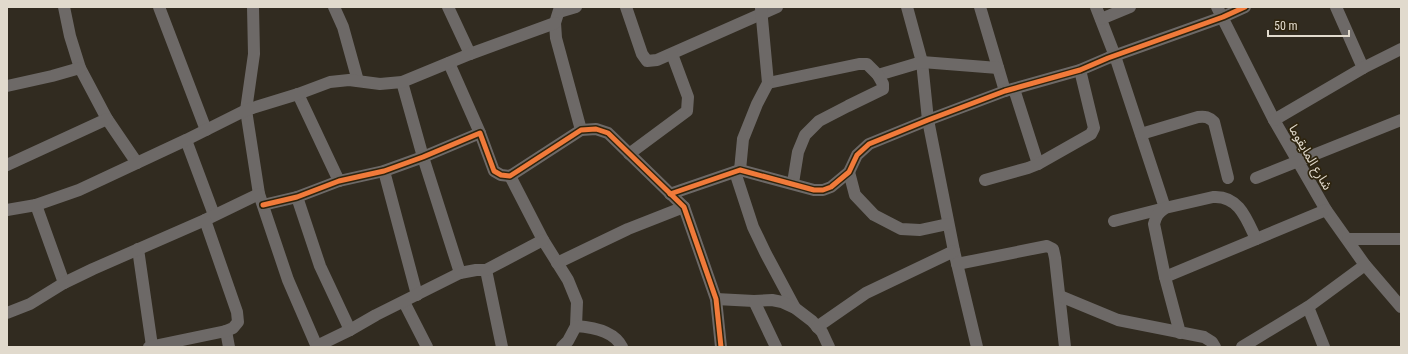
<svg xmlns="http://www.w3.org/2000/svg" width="1408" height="354" font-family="'Roboto Condensed','Noto Sans Arabic',sans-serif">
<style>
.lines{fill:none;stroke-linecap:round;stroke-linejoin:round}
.minor{stroke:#6d6967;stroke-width:12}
.cycleway-casing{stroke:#2e240e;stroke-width:8}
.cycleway{stroke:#f17a3a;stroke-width:5}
.labels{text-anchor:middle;stroke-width:3.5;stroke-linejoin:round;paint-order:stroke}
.street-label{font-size:13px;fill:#e1dacd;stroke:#2e240e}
</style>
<rect width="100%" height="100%" fill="#312b20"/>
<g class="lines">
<g class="minor">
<polyline points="64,7 70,36 80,68 107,119 137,163"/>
<polyline points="159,7 206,130"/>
<polyline points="253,7 254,54 246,110 259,194 288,280 317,347"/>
<polyline points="334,7 343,27 358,81"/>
<polyline points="448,7 470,54"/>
<polyline points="560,7 555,23 556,38 581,130"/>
<polyline points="626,7 642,54 647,61 657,60 777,7"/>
<polyline points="907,7 922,62 928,120 954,251 977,347"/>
<polyline points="980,7 1005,91"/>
<polyline points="1096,7 1115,56 1165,208 1114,221"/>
<polyline points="1217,7 1274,120 1326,210 1365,265 1401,307"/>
<polyline points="1336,7 1363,68"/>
<polyline points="559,12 576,7"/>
<polyline points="1101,19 1130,7"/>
<polyline points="449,63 480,133"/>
<polyline points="402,82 423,157 460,273"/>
<polyline points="768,83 859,64 867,64 878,75 922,62 998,68"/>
<polyline points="7,86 52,76 80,68"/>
<polyline points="1014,89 1038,164"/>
<polyline points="298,94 339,181"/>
<polyline points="1274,120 1363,68 1401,49"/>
<path d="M1141 134 1198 117C1205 116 1209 117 1214 122L1228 178"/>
<polyline points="186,140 214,215"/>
<polyline points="629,154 687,111 688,97 672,54"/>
<polyline points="7,165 107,119"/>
<polyline points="740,170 743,139 757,104 768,83 761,8"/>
<polyline points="384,171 417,295"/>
<polyline points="735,172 753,227 766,254 795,308"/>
<polyline points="849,172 855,195 874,215 901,229 920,230 948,224"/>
<polyline points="510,176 543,240 568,280 577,302 576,326 568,341 562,347"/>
<polyline points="1256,178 1401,120"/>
<polyline points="985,180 1028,168 1038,164 1091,134 1094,128 1080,70"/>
<polyline points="793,183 798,152 805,135 819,121 848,106 883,89 883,84 878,75"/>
<polyline points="670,194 740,170 814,190 823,190 831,187 849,172 857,155 869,144 928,120 1005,91 1080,70 1108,58 1223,17 1245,7"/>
<polyline points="297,197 320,266 350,330"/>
<polyline points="36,205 64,283"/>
<polyline points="263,205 297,197 339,181 384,171 423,157 480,133 494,171 501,175 510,176 581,130 596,129 608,133 684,207 716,299 721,347"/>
<polyline points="7,210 36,205 79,190 186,140 246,110 298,94 330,82 349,80 380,84 402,82 470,54 555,23"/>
<polyline points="1348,239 1401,239"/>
<polyline points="138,249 152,346"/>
<polyline points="557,263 628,229 684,207"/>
<polyline points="957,264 1047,246 1053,249 1055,258 1065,347"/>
<polyline points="486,270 502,347"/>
<polyline points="1165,277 1326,210"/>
<polyline points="1060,296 1118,320 1204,337 1212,342 1215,347"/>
<polyline points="716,299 754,301 772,300 782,302 795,308 812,321 822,332 829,347"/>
<polyline points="754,301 776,347"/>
<polyline points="404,302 427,347"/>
<polyline points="1308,307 1324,347"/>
<polyline points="7,313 30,304 64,283 93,269 205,220 259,194"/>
<path d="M576 326C592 327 614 331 622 347"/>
<polyline points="817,327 866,293 954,251"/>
<polyline points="226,331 229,347"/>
<path d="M1180 333 1165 277 1154 224C1156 216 1158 213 1165 208L1213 197C1239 195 1247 220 1256 239"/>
<polyline points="317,346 350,330 376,315 460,273 476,270 486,270 543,240"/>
<polyline points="149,347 226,331 233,328 238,322 237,312 205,220"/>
<polyline points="1242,347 1308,307 1365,265"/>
</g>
<defs>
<g id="cycleway">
<polyline points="670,194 740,170 814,190 823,190 831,187 849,172 857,155 869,144 928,120 1005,91 1080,70 1108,58 1223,17 1245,7"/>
<polyline points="263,205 297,197 339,181 384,171 423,157 480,133 494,171 501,175 510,176 581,130 596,129 608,133 684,207 716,299 721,347"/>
</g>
</defs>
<use href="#cycleway" class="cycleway-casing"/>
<use href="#cycleway" class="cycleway"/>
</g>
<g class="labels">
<g class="street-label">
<text transform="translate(1311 157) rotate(60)" y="5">شارع المايقوما</text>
</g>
</g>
<rect width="1408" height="354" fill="none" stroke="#e1dacd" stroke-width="16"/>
<path d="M1268 30v6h81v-6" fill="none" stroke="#e1dacd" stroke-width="2"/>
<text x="1274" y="30" font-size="12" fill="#e1dacd" stroke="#2e240e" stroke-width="3" paint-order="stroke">50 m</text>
</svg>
